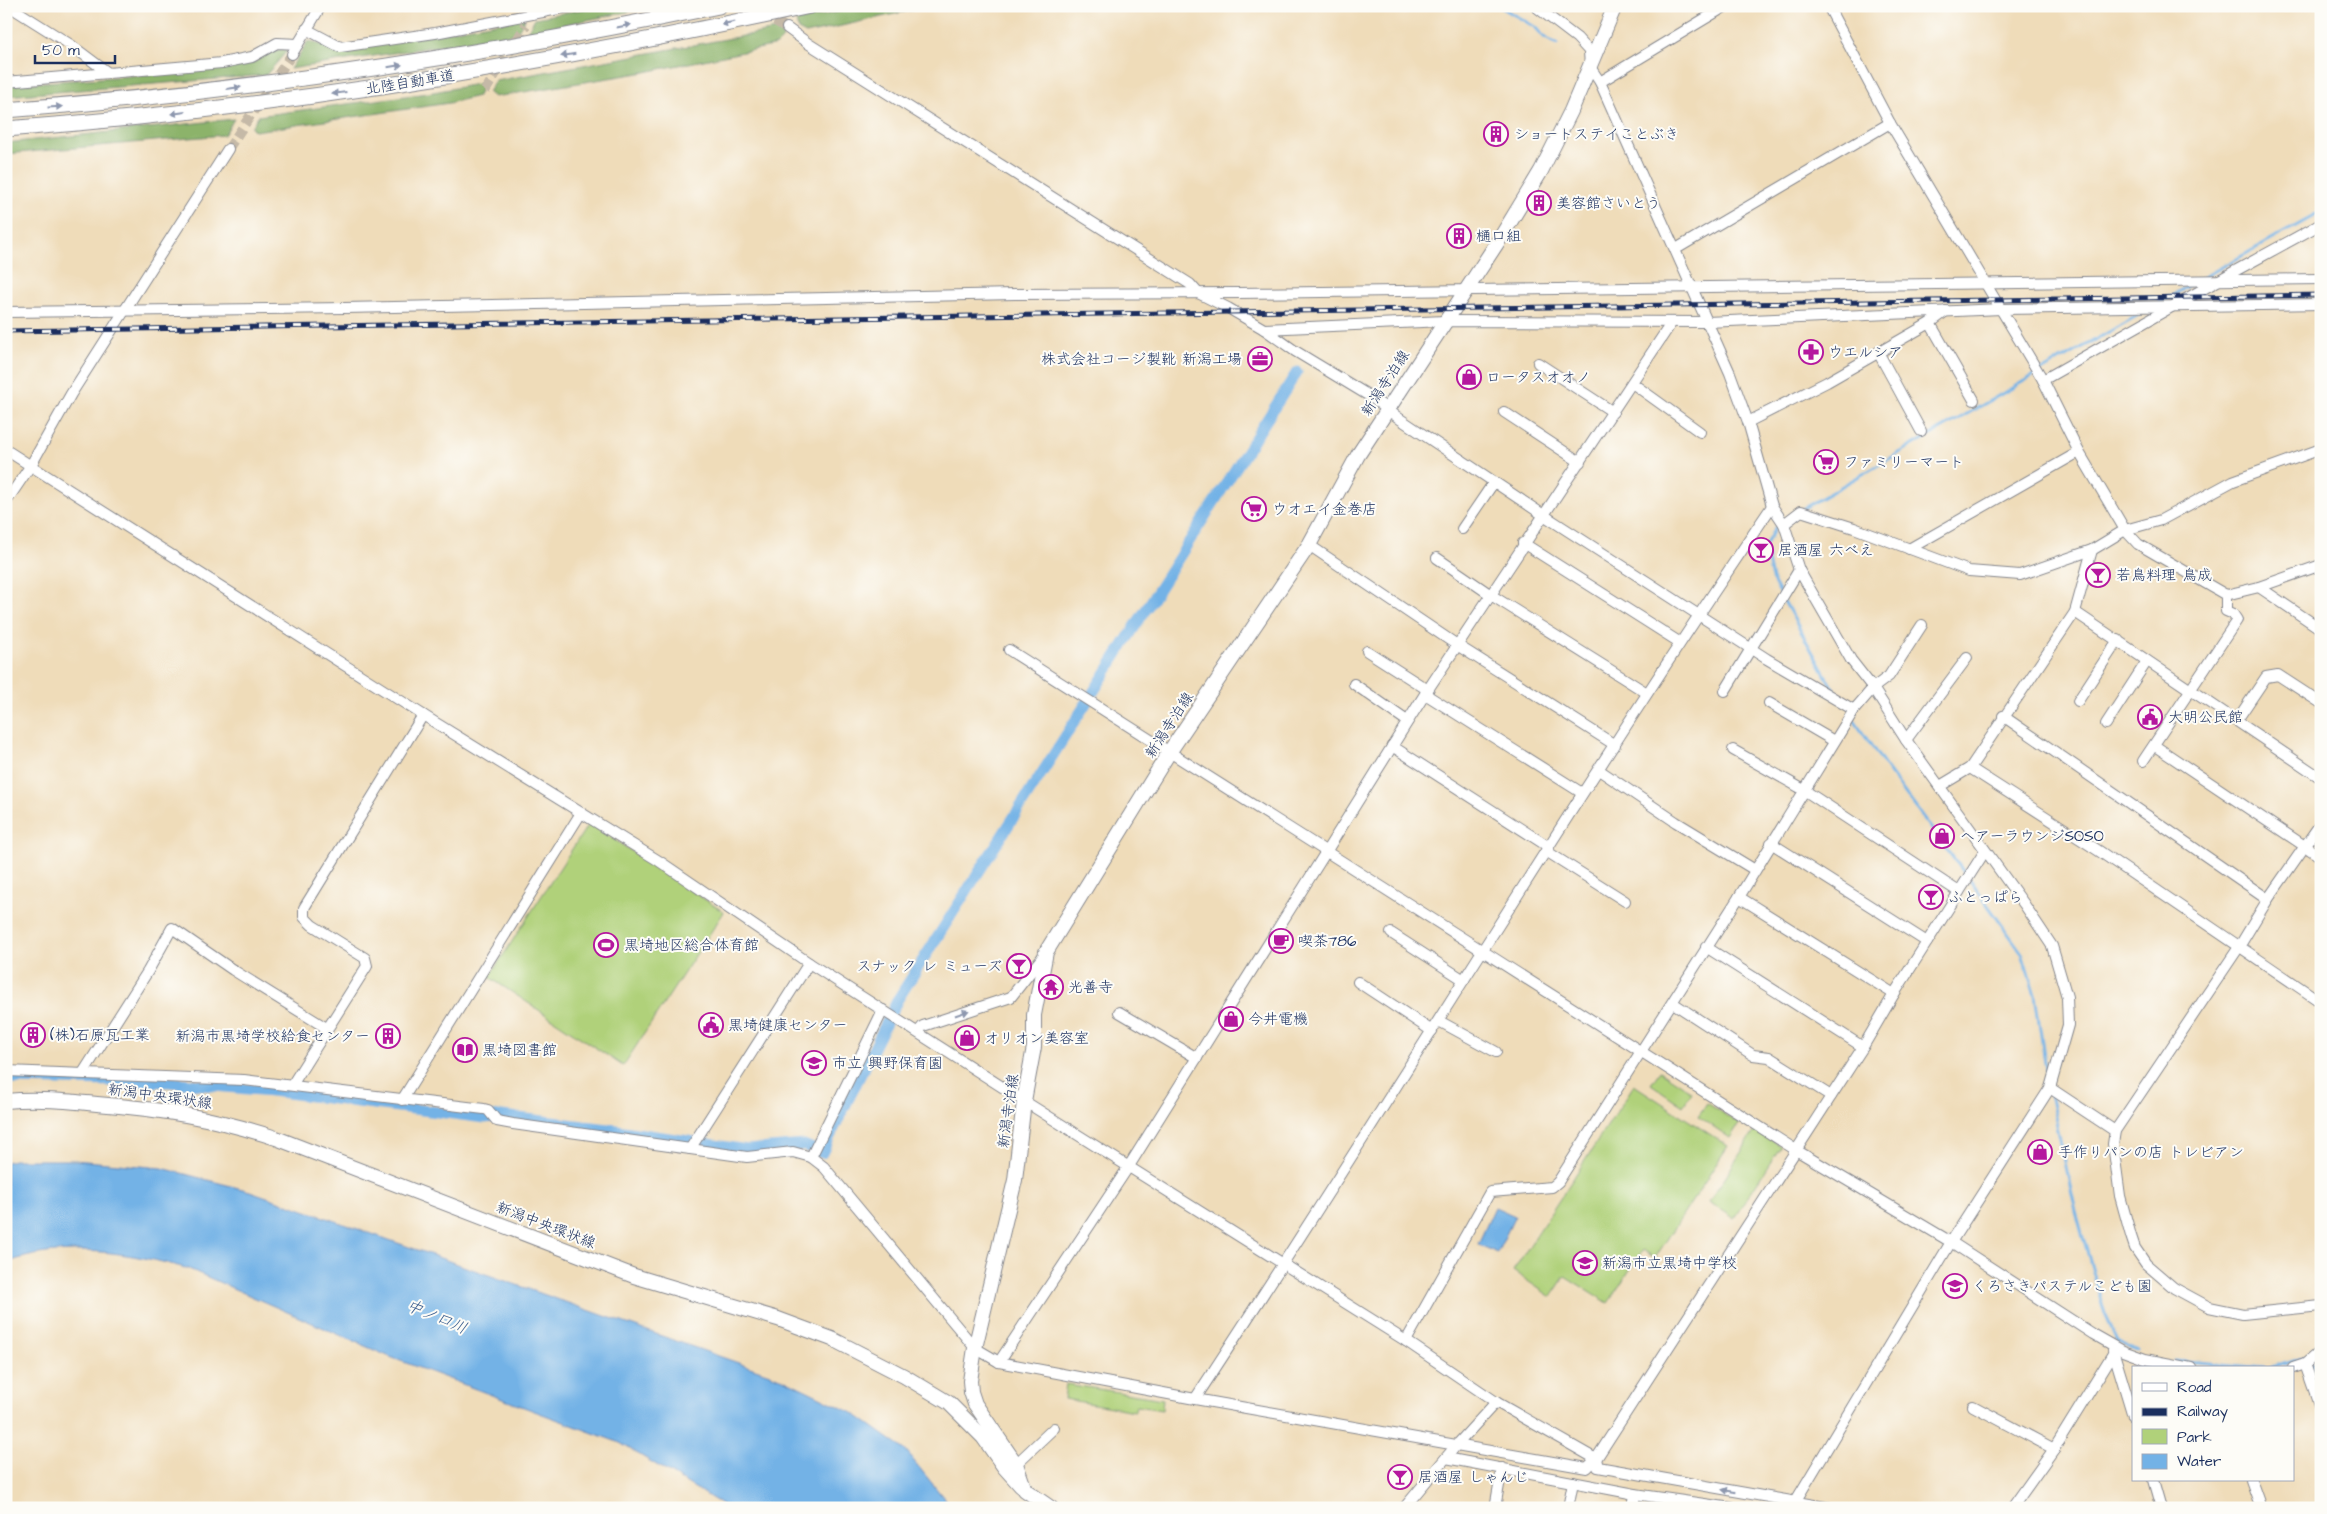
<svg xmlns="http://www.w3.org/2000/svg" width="2327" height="1514" font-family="'Architects Daughter','Klee One',sans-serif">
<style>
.green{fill:#b0d17a;stroke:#66806c}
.forest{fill:#8cb36a;stroke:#547164}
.water{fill:#73b2e6;stroke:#4770a2}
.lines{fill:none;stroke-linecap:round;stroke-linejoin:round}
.stream{stroke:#73b2e6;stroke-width:3}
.canal{stroke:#73b2e6;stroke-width:11}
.minor-tunnel{stroke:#c5b9a7;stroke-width:10;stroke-dasharray:10 5;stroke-linecap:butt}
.minor-casing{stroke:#85868c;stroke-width:12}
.major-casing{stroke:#85868c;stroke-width:16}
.highway-casing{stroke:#85868c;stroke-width:17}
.minor{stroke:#fff;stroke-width:10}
.major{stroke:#fff;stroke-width:14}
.highway{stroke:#fff;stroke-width:15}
.rail-casing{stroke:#1b2f5e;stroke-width:5}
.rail{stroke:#fdfcf7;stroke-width:3;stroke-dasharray:9;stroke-linecap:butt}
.oneway{fill:#8d97ae}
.labels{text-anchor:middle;stroke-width:4;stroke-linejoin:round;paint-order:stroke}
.street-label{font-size:15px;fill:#1b2f5e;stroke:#fdfcf7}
.poi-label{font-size:15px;fill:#1b2f5e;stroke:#fdfcf7;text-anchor:start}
.water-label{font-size:16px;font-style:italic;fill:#3a5d8e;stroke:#fdfcf7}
</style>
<rect width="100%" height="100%" fill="#fdfcf7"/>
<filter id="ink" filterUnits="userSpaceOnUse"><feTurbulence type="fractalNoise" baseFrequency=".02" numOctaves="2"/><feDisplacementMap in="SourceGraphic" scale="10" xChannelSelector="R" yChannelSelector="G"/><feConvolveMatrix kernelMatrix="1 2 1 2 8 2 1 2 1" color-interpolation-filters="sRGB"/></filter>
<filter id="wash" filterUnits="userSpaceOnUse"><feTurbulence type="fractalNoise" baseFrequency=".0096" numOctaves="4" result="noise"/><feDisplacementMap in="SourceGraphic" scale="20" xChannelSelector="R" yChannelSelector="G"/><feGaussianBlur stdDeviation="1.12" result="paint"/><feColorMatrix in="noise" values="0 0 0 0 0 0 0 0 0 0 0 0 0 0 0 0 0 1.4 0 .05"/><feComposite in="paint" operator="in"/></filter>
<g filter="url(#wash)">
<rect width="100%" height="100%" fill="#efdcb9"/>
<g class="green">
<polygon points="589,823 724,912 623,1066 489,977"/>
<polygon points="1660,1071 1692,1092 1683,1106 1651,1084"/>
<polygon points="1634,1085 1728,1146 1655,1258 1643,1250 1608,1303 1565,1276 1551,1297 1513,1271"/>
<polygon points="1707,1103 1739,1124 1730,1138 1698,1116"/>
<polygon points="1756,1129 1781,1146 1734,1218 1709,1202"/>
<polygon points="1066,1384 1163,1399 1162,1410 1137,1406 1135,1411 1064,1399"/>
</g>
<g class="forest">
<polygon points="601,6 657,6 527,32 535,18"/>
<polygon points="864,6 930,6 806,34 798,30 796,21"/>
<polygon points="525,18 516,34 290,69 308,41 339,50"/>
<polygon points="776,30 782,35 783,39 777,45 645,72 494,97 488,92 495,81"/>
<polygon points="282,49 287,51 266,75 6,96 6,85 181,72 222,67 254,62 273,50"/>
<polygon points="483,83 478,96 449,103 255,131 251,127 258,116 428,93"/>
<polygon points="234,119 224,135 6,154 6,143"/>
</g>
<g class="water">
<path d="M14 1160H75L162 1168 250 1191 781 1378 853 1413 905 1450 952 1508H728L620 1443 390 1357 189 1269C133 1253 63 1241 6 1263V1162Z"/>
<polygon points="1495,1207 1515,1216 1497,1253 1478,1244"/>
</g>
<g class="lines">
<g class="stream">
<polyline points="1499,6 1535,27 1545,38 1557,44"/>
<polyline points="2204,277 2321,212"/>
<polyline points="2159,303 2192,284"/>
<polyline points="1804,508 2147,310"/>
<polyline points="1781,595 1772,579 1765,546 1775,528 1782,523"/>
<polyline points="1784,601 1837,696"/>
<polyline points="1852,717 1887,769 1969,879 2022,953 2035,995 2048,1083"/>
<polyline points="2050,1094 2076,1212 2105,1314 2117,1340 2137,1351"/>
<polyline points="2175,1360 2264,1368"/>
<polyline points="2272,1368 2307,1356 2314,1366 2321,1385"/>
</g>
<polyline class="canal" points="6,1079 169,1082 271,1091 485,1118 502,1116 617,1130 747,1150 804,1145 822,1153 898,999 1297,372"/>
</g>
</g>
<g filter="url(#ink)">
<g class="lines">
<g class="minor-tunnel">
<polyline points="749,6 787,28"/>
<polyline points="485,91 526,25"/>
<polyline points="228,149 292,54"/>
</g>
<defs>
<g id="minor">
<polyline points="9,6 71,45 107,72"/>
<polyline points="1535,6 1577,38 1589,51 1590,67 1600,82 1730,373 1748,422 1772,506 1784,524 1799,570 1851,660 1873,688 1906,740 2024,904 2052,946 2067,997 2068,1025 2050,1088 1951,1242 1792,1507"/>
<polyline points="1828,6 1890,123 2043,380 2079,452 2125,530 2138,544 2226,595 2259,587 2321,565"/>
<polyline points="787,28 809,44 1190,284 1198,293 1228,308 1264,329 1295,351 1371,397 1400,419 1545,516 1767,659 1854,710"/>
<polyline points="306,29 340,47 435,33 574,6"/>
<polyline points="292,54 321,6"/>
<polyline points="6,82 222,63 252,57 277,43 298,44"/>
<polyline points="1600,82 1726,6"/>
<polyline points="1676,249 1890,123"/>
<polyline points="6,312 345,308 1015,294 1238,293 2321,279"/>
<polyline points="1930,323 1974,400"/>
<polyline points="1264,329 1445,321 1707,322 2001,309 2321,304"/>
<polyline points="1878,352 1921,431"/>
<polyline points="1538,363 1613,412"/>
<polyline points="2043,380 2235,271 2321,224"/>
<polyline points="1632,383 1700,432"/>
<polyline points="1504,412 1580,462"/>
<polyline points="1748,422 1827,382 1930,323 1946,311"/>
<polyline points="6,450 423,715 659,861 809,963 1024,1101 1406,1341 1496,1402 1596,1459 1598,1467 1831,1508"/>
<polyline points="6,502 31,465 71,394 228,149"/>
<polyline points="1784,524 1801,511 1854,528 1969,571 2020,575 2092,550 2125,530 2161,520 2233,481 2321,449"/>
<polyline points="1462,529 1494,482"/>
<polyline points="1523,543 1679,642"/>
<polyline points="1309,545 1457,645 1615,745"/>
<polyline points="1909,549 2079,452"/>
<polyline points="1437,558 1491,595 1647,693"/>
<polyline points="2259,587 2321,629"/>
<polyline points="2075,612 2321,778"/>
<polyline points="1009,650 1796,1150 1951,1242 2093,1334 2123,1351 2145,1359 2191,1368"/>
<polyline points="1367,651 1428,690"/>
<polyline points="1354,684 1407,721"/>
<polyline points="1725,691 1799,570"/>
<polyline points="1425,694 1582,793"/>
<polyline points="2078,701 2118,640"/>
<polyline points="1769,703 1834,741"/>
<polyline points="2003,716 2268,899"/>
<polyline points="2237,720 2266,677 2278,675 2321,703"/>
<polyline points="2106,724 2147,661"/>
<polyline points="1906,740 1967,658"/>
<polyline points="1392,746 1549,847"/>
<polyline points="2155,746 2321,857"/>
<polyline points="1733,750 1804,790 1959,892"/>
<polyline points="2143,761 2237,620 2233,614 2226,611 2226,595"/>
<polyline points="1970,768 2099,851 2321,1002"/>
<polyline points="1599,770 1676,822 1755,870"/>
<polyline points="1940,786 1970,768 2075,612 2092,550"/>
<polyline points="2321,823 2268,899 2239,947 2115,1131 2113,1144 2120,1196 2131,1236 2135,1248 2146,1264 2174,1288 2209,1307 2243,1314 2321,1306"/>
<polyline points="1771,843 1927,942"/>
<polyline points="1546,851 1625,901"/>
<polyline points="1739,897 1894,994"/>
<polyline points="1391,933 1464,980"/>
<polyline points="1706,947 1863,1047"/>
<polyline points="1358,982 1432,1031"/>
<polyline points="1673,1003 1753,1055 1769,1057 1831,1096"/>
<polyline points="1119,1012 1197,1058"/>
<polyline points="1439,1021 1496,1052"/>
<polyline points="918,1032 923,1026 1011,997 1044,955"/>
<polyline points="6,1071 244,1080 484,1109 488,1110 497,1121 513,1124 747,1157 793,1152 811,1157 824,1167 975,1348 999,1362 1195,1399 1587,1468 1596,1459 1863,1047 1894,994 1985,851"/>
<polyline points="83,1073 148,971 172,928 233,970 328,1029"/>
<polyline points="292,1085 367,966 365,958 312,925 304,917 304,908 423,715"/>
<polyline points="2050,1088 2115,1131"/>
<polyline points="402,1100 581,813"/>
<polyline points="690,1149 809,963"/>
<polyline points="811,1157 883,1010"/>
<polyline points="1406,1341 1490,1192 1552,1187 1558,1182 1739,897 1854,710 1873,688 1889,676 1922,625"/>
<polyline points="2113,1350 2133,1416"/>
<polyline points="999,1362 1129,1166 1425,694 1672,322"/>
<polyline points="2305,1364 2321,1410"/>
<polyline points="2293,1368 2305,1364 2321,1350"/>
<path d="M1195 1399C1390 1103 1572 800 1772 506"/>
<polyline points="1973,1406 2054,1449"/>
<polyline points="1446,1458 1635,1494 1732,1508"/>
<polyline points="1016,1464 1054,1428"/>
<polyline points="2153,1480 2161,1508"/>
<polyline points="2251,1480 2261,1508"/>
<polyline points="1404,1508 1454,1448 1496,1402"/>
<polyline points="1495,1508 1502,1468"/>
<polyline points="1568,1508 1573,1482"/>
<polyline points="1633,1508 1635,1494"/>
<polyline points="2012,1508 2054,1449 2114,1352"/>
</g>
<g id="major">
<path d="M6 1101C37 1098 67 1101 97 1104 161 1109 215 1118 276 1138L634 1276 778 1319 832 1339 904 1376 949 1403 983 1437 1004 1467 1021 1486"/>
<polyline points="1051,1508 1025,1490 1016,1464 975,1404 971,1392 970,1381 975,1348 1015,1180 1024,1101 1034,1047 1034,1015 1046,952 1170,751 1309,545 1358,455 1501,237 1541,171 1571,111 1615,6"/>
</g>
<g id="highway">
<path d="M6 110C246 92 483 55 719 6"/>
<path d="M6 129C277 109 545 64 810 6"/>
</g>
</defs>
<use href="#minor" class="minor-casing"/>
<use href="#major" class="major-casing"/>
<use href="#highway" class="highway-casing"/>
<use href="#minor" class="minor"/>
<use href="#major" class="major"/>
<use href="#highway" class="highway"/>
<defs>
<polyline id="rail" points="6,331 2321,295"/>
</defs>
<use href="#rail" class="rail-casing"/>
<use href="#rail" class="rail"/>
</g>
<defs><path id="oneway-solid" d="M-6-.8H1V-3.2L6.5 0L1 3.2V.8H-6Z" transform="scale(1.25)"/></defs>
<g class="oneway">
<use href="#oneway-solid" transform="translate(728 23) rotate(168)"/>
<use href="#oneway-solid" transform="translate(624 26) rotate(-11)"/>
<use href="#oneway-solid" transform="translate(568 55) rotate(170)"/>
<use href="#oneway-solid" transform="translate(395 66) rotate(-9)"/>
<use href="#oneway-solid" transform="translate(234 88) rotate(-7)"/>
<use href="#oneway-solid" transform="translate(339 93) rotate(172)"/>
<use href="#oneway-solid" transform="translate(55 107) rotate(-4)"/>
<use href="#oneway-solid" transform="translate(178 113) rotate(173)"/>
<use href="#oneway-solid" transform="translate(962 1013) rotate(-19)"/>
<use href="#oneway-solid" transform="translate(1729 1491) rotate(-170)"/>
</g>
</g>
<defs>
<symbol id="building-ring" viewBox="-11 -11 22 22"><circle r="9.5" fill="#fdfcf7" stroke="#b5179e" stroke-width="1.5"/><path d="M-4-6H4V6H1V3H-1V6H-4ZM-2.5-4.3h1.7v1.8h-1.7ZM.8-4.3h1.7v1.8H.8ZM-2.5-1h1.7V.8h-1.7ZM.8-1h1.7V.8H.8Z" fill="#b5179e"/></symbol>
<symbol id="pharmacy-ring" viewBox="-11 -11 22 22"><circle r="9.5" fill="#fdfcf7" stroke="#b5179e" stroke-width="1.5"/><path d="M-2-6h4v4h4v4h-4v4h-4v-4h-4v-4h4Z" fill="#b5179e"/></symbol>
<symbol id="office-ring" viewBox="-11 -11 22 22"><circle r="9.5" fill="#fdfcf7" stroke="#b5179e" stroke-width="1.5"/><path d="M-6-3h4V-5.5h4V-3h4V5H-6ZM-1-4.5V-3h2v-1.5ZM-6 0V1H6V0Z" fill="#b5179e"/></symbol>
<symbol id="shop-ring" viewBox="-11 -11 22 22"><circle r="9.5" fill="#fdfcf7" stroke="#b5179e" stroke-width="1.5"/><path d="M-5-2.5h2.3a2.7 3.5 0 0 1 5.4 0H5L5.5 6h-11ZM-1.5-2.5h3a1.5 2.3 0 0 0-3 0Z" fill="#b5179e"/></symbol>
<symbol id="supermarket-ring" viewBox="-11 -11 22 22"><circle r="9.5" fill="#fdfcf7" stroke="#b5179e" stroke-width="1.5"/><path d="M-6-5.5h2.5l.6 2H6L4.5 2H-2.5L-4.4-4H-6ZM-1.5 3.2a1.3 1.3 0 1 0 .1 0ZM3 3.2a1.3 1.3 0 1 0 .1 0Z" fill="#b5179e"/></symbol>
<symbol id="bar-ring" viewBox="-11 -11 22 22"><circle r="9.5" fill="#fdfcf7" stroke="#b5179e" stroke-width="1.5"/><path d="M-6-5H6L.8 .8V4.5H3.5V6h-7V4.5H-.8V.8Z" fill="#b5179e"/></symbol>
<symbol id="civic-ring" viewBox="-11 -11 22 22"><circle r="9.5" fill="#fdfcf7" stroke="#b5179e" stroke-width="1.5"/><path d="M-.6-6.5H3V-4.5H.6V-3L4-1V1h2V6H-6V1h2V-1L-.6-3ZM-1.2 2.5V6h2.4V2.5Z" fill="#b5179e"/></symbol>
<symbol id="cafe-ring" viewBox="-11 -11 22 22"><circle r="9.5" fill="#fdfcf7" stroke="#b5179e" stroke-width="1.5"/><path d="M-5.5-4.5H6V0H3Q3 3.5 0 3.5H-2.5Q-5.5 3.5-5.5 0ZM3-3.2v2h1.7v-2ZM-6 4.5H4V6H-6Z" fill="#b5179e"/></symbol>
<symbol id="stadium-ring" viewBox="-11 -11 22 22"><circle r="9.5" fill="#fdfcf7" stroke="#b5179e" stroke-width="1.5"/><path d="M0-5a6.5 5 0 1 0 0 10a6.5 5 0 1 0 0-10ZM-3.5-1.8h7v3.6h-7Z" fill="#b5179e"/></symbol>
<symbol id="temple-ring" viewBox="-11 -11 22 22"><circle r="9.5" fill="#fdfcf7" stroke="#b5179e" stroke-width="1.5"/><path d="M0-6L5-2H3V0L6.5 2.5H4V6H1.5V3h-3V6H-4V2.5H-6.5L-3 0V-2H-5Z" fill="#b5179e"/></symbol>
<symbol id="library-ring" viewBox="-11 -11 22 22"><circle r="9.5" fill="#fdfcf7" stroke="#b5179e" stroke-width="1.5"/><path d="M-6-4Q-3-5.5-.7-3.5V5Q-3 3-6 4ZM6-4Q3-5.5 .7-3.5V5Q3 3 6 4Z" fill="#b5179e"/></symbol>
<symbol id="school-ring" viewBox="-11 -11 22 22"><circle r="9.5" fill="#fdfcf7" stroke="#b5179e" stroke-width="1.5"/><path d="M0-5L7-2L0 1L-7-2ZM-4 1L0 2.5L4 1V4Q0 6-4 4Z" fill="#b5179e"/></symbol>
</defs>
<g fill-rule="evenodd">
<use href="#building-ring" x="1482" y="120" width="28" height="28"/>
<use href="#building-ring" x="1525" y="189" width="28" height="28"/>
<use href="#building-ring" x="1445" y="222" width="28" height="28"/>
<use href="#pharmacy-ring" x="1797" y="338" width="28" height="28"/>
<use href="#office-ring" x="1246" y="345" width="28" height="28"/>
<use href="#shop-ring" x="1455" y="363" width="28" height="28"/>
<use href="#supermarket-ring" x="1812" y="448" width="28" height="28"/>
<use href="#supermarket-ring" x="1240" y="495" width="28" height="28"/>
<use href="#bar-ring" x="1747" y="536" width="28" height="28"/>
<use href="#bar-ring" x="2084" y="561" width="28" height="28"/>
<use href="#civic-ring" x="2136" y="703" width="28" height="28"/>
<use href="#shop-ring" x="1928" y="822" width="28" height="28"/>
<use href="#bar-ring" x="1917" y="883" width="28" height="28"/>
<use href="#cafe-ring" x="1267" y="927" width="28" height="28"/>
<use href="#stadium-ring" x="592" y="931" width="28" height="28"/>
<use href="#bar-ring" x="1005" y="952" width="28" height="28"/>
<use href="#temple-ring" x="1037" y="973" width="28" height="28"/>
<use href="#shop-ring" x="1217" y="1005" width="28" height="28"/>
<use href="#civic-ring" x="697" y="1011" width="28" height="28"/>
<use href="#building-ring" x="19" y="1021" width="28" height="28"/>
<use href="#building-ring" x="374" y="1022" width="28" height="28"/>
<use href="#shop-ring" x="953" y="1024" width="28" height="28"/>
<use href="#library-ring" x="451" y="1036" width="28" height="28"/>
<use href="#school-ring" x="800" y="1049" width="28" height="28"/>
<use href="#shop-ring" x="2026" y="1138" width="28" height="28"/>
<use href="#school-ring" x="1571" y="1249" width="28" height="28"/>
<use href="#school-ring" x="1941" y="1272" width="28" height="28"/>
<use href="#bar-ring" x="1386" y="1463" width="28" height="28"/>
</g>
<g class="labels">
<g class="street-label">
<text transform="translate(410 82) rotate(-9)" y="5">北陸自動車道</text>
<text transform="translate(1385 383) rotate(-57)" y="5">新潟寺泊線</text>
<text transform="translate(1169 725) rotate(-57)" y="5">新潟寺泊線</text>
<text transform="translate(160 1096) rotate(8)" y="5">新潟中央環状線</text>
<text transform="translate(1008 1111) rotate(-82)" y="5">新潟寺泊線</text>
<text transform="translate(546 1225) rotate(21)" y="5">新潟中央環状線</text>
</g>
<g class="poi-label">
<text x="1514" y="139">ショートステイことぶき</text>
<text x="1556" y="208">美容館さいとう</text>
<text x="1476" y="241">樋口組</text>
<text x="1828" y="357">ウエルシア</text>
<text x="1242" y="364" text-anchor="end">株式会社コージ製靴 新潟工場</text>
<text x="1486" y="382">ロータスオオノ</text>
<text x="1844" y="467">ファミリーマート</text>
<text x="1272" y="514">ウオエイ金巻店</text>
<text x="1778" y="555">居酒屋 六べえ</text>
<text x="2116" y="580">若鳥料理 鳥成</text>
<text x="2168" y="722">大明公民館</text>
<text x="1960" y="841">ヘアーラウンジSOSO</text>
<text x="1948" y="902">ふとっぱら</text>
<text x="1298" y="946">喫茶786</text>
<text x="624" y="950">黒埼地区総合体育館</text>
<text x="1002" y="971" text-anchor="end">スナック レ ミューズ</text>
<text x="1068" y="992">光善寺</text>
<text x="1248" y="1024">今井電機</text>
<text x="728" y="1030">黒埼健康センター</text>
<text x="50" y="1040">(株)石原瓦工業</text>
<text x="370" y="1041" text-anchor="end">新潟市黒埼学校給食センター</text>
<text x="984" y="1043">オリオン美容室</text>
<text x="482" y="1055">黒埼図書館</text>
<text x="832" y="1068">市立 興野保育園</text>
<text x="2058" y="1157">手作りパンの店 トレビアン</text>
<text x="1602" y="1268">新潟市立黒埼中学校</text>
<text x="1972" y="1291">くろさきパステルこども園</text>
<text x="1418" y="1482">居酒屋 しゃんじ</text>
</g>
<g class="water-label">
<text transform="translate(437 1316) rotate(23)" y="6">中ノ口川</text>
</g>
</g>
<rect width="2327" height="1514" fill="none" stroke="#fdfcf7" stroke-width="25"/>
<rect x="2132" y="1366" width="162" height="115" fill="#fdfcf7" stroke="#a3aaba"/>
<rect x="2142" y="1383" width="25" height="8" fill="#ffffff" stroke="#a3aaba"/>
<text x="2177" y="1392" font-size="15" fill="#1b2f5e">Road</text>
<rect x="2142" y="1408" width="25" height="8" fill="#1b2f5e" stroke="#a3aaba"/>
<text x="2177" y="1416" font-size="15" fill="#1b2f5e">Railway</text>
<rect x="2142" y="1429" width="25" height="15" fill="#b0d17a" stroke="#a3aaba"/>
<text x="2177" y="1442" font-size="15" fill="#1b2f5e">Park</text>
<rect x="2142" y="1454" width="25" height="15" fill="#73b2e6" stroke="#a3aaba"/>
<text x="2177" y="1466" font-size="15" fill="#1b2f5e">Water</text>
<path d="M35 55v8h80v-8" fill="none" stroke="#1b2f5e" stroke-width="2.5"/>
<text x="42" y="55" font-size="15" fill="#1b2f5e" stroke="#fdfcf7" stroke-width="4" paint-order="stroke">50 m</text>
</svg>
